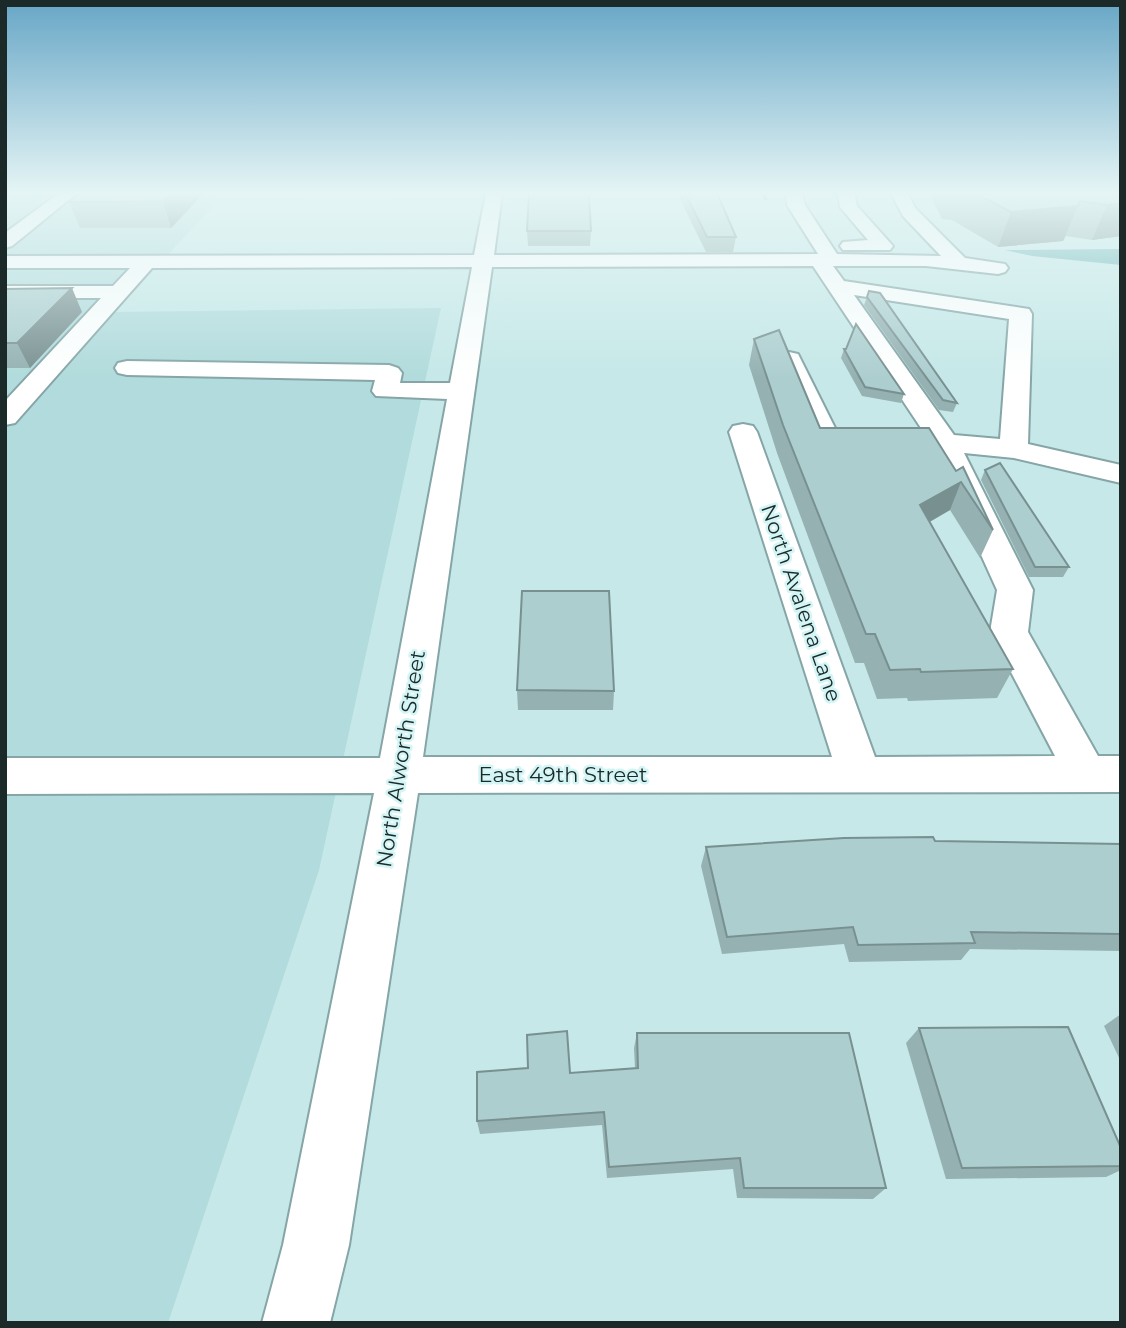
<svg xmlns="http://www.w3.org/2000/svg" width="1126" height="1328" font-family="Montserrat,sans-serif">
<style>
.built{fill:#b1dbdc}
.forest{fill:#6cb5b7}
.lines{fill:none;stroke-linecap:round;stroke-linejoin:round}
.stream{fill:#3a7273;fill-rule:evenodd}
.minor-casing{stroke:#85a5a6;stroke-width:4}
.minor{fill:#fff;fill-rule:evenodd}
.wall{fill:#95b1b2}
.shaded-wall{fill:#799091}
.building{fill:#adcecf;stroke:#799091;stroke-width:2}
.labels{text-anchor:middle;stroke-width:5;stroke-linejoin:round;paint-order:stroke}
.street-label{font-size:21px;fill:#1c2929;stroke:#d3f5f5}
</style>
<rect width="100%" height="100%" fill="#c6e8e8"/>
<polygon class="built" points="5,193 225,193 115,312 441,308 319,870 168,1323 5,1323"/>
<polygon class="forest" points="1121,249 1121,265 1032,256 1005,250"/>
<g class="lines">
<polygon class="stream" points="761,193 766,193 768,200 764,200"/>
<defs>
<g id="minor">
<polygon points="59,193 77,193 12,246 5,248 5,233"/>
<path d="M486 193H502L494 255 818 254 787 205 786 193H802L805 205 837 254 941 256 903 216 891 193H907L916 209 965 258 1005 264 1008 268 1005 272 998 274 926 266H833L844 281 1029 309 1032 314 1028 444 1121 465V483L1014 458 964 453 1033 590 1028 632 1098 756H1121V792L418 793 349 1245 330 1323H262L283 1245 374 793 5 794V758H380L447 399 376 396 372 391 375 380 127 375 118 373 115 368 118 363 127 361 389 365 398 368 402 373 400 383H450L472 267 152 268 15 423 5 425V401L101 298H5V286H113L130 268H5V256L474 255ZM813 266 925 434 836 430 798 354 789 352 780 354 777 359 812 438 816 444 826 446 934 451 997 590 990 632 1055 756 875 757 757 432 753 426 743 424 733 426 729 432 832 757H423L492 267ZM854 295 1009 319 1000 439 954 435Z"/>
<polygon points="838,193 854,193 857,206 893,246 890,250 843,250 840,246 843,242 868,240 840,207"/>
</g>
</defs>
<use href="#minor" class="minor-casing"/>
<use href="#minor" class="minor"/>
</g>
<g class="wall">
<polygon points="204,193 171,228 80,228 69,202"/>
<polygon points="310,193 394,193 393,194 311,195"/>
<polygon points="677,193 717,193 736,237 733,252 706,252"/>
<polygon points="929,193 1121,193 1121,236 1092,240 1066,236 1063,241 998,247 952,220 942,219"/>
<polygon points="527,231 591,231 590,246 528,246"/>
<polygon points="5,289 82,312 30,368 5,368"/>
<polygon points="867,297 957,403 953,412 939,410 864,305"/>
<polygon points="754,339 820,428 929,428 993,530 980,558 950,510 929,522 1013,669 997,698 908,701 907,698 877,699 864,663 855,663 777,453 749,365"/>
<polygon points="844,349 904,394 901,403 862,396 841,358"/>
<polygon points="985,470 1069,567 1063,577 1029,577 981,480"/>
<polygon points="517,690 614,691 613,710 518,710"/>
<polygon points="935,841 1121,844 1121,951 970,949 961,960 849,962 844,944 722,954 701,866 706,847"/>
<polygon points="1121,1014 1121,1062 1104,1026"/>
<polygon points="919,1028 1121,1148 1121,1170 1106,1177 946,1179 906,1043"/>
<polygon points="637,1033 886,1188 873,1199 737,1198 733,1169 607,1178 602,1125 480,1134 477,1121 570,1073 635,1068 634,1048"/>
</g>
<g class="shaded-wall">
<polygon points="172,193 204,193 171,228 163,201"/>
<polygon points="1080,201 1063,241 998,247 1011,212"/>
<polygon points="1121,203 1121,236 1092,240 1107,205"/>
<polygon points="72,288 82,312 30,368 17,343"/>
<polygon points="961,482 950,510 909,534 920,505"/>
</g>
<g class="building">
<polygon points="81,193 172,193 163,201 69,202"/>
<polygon points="529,193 589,193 591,231 527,231"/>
<polygon points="685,193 717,193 736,237 707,237"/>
<polygon points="975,193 1121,193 1121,203 1107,205 1080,201 1078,206 1011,212"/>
<polygon points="72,288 17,343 5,343 5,289"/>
<polygon points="869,291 880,293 957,403 943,400 867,297"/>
<polygon points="856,324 904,394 865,387 844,349 846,349"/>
<polygon points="779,330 820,428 929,428 956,471 963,467 993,530 961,482 920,505 1013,669 921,672 920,669 890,670 875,634 866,634 783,425 754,339"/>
<polygon points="1000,463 1069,567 1035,567 985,470"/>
<polygon points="522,591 609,591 614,691 517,690"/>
<polygon points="933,837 935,841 1121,844 1121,934 971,932 975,943 858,945 853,927 727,937 706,847 844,838"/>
<polygon points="1068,1027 1121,1148 1121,1166 962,1168 919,1028"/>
<polygon points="567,1031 570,1073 638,1068 637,1033 849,1033 886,1188 744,1188 740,1158 609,1167 604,1112 477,1121 477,1072 528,1068 527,1035"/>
</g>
<linearGradient id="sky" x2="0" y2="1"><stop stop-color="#67a6c6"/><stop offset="0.51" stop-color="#e5f5f5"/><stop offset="1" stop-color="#e5f5f5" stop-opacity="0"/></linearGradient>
<rect width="1126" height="378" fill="url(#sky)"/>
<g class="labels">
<g class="street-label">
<text transform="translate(801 603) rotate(71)" y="7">North Avalena Lane</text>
<text transform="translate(401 759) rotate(-81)" y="7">North Alworth Street</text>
<text x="563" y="782">East 49th Street</text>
</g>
</g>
<rect width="1126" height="1328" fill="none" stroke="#1c2929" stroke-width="14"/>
</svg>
